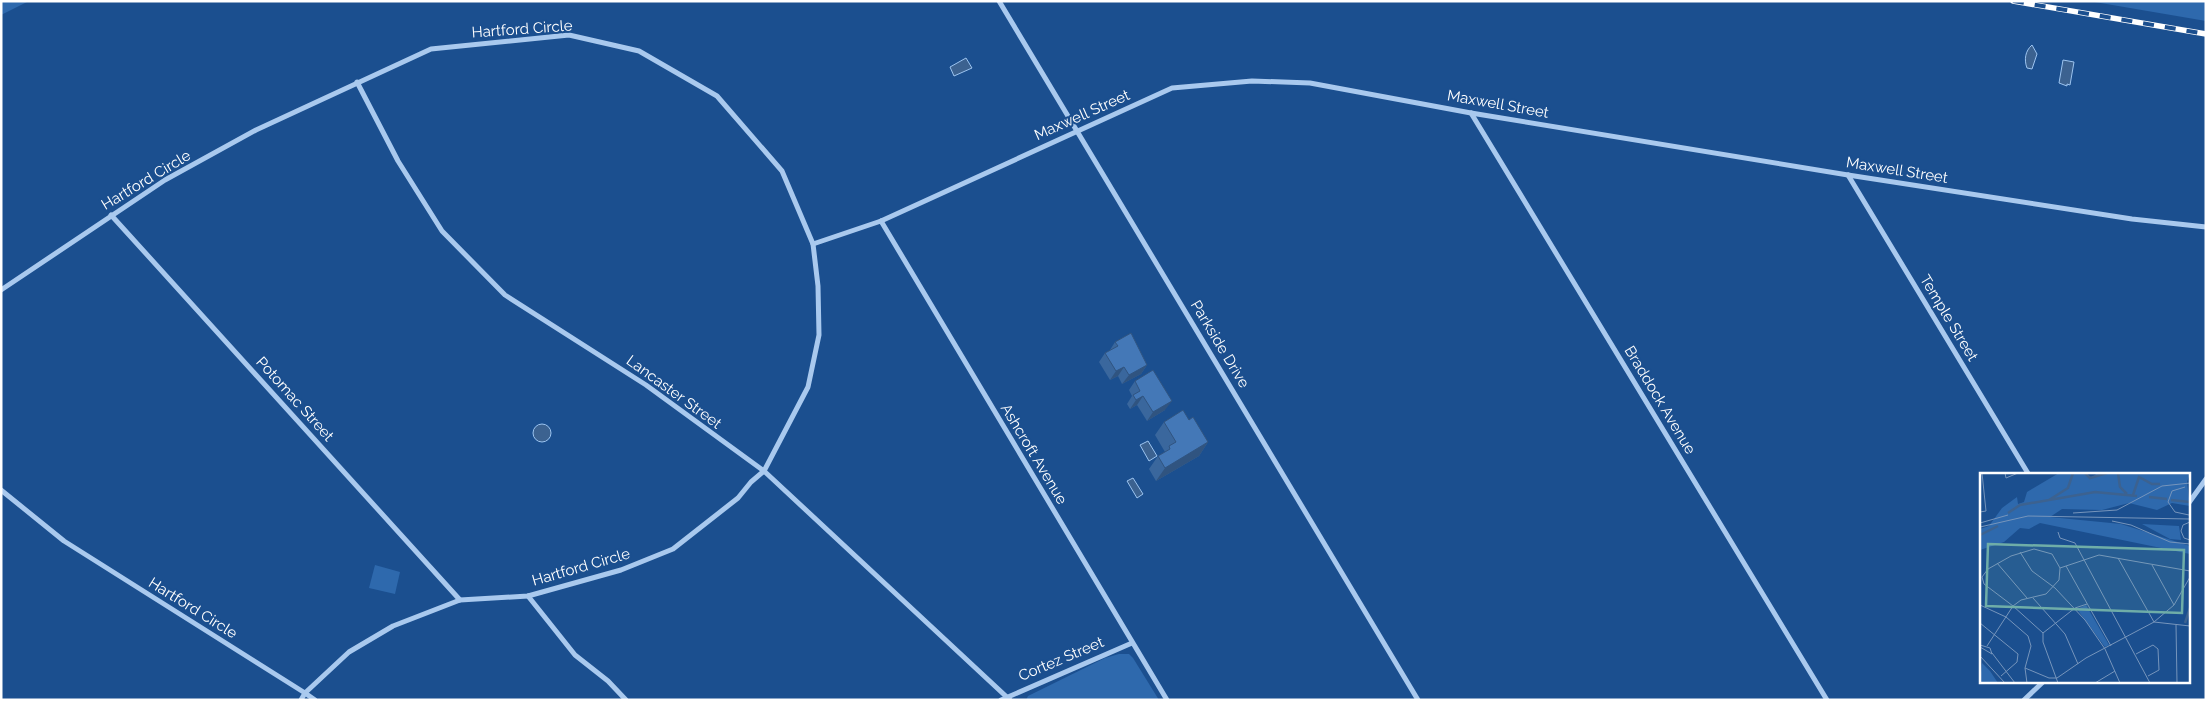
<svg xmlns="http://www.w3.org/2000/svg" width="2207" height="701" font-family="Raleway,sans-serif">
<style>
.green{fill:#2e69ad}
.water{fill:#3c6290;stroke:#9cc4f0}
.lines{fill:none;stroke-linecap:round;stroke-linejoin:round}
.street{stroke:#a9c9ee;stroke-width:5}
.rail-casing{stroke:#fff;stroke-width:5.5}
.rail{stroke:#1b4f8f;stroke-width:4;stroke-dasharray:11;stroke-linecap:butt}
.wall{fill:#3a679d}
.shaded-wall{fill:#305480}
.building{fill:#4478b7;stroke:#305480}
.labels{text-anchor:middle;stroke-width:4;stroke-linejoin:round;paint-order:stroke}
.street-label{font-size:15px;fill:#fff;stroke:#1b4f8f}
.inset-river{fill:none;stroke:#3c6290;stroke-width:2.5}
.inset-road{fill:none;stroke:#7695bc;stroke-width:1}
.view{fill:#6fada8;fill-opacity:0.15;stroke:#6fada8;stroke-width:2.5}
.inset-edge{fill:none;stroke:#fff;stroke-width:2.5}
</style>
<rect width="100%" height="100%" fill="#1b4f8f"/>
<g class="green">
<polygon points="1,1 29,1 1,15"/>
<polygon points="2089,1 2206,1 2206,21"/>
<polygon points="375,565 400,572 395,594 369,588"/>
<polygon points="1119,654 1129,654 1133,658 1159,700 1026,700 1028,696 1105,658"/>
</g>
<g class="water">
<path d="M2032 45 2037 54 2032 69 2027 68C2024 60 2025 51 2032 45Z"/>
<polygon points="966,58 972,68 954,76 950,67"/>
<polygon points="2063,60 2074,62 2070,85 2067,84 2067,86 2059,83"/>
<circle cx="542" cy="433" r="9"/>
<polygon points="1148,441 1157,456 1149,461 1140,445"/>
<polygon points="1133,478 1143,494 1137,498 1127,481"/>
</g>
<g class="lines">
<g class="street">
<polyline points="999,1 1418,700"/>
<polyline points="357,82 398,161 442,231 505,295 646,385 764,471 1010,700"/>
<polyline points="1471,113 1827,700"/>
<polyline points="1848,175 2029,475"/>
<polyline points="111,215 460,600"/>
<polyline points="881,221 1167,700"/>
<polyline points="813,244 881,221 1172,88 1252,81 1310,83 1471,113 1848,175 2132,219 2206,227"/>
<polyline points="1,290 165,180 256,130 431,49 569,35 639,51 717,96 782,171 813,244 818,286 819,335 808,387 764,471 751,482 738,498 673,549 621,570 528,596 460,600 393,626 349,652 305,693 64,541 1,490"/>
<polyline points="2188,504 2206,479"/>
<polyline points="528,596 575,655 608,681 626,700"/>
<polyline points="301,700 305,693 315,700"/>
<polyline points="1001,700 1132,643"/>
<polyline points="2024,700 2043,682"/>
</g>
<defs>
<polyline id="rail" points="2013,1 2206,34"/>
</defs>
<use href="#rail" class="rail-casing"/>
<use href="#rail" class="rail"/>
</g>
<g class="wall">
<polygon points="1115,342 1147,365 1141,374 1122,384 1118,376 1110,380 1099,362 1105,353 1110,350"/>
<polygon points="1135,381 1165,410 1147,421 1137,405 1130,409 1127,404 1132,396 1129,390"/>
<polygon points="1189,420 1208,442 1199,456 1156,481 1149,469 1158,456 1165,452 1155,435 1164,422"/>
</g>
<g class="shaded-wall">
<polygon points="1147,365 1141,374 1122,384 1129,375"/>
<polygon points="1124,367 1118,376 1110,380 1116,371"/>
<polygon points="1143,396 1137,405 1130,409 1136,400"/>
<polygon points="1172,401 1165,410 1147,421 1153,412"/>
<polygon points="1208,442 1199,456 1156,481 1165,468"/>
</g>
<g class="building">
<polygon points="1131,333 1147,365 1129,375 1124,367 1116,371 1105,353 1118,346 1115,342"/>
<polygon points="1153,370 1172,401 1153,412 1143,396 1136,400 1133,395 1140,391 1135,381"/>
<polygon points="1183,410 1189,420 1193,417 1208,442 1165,468 1158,456 1170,449 1169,446 1176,442 1164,422"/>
</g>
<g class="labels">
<g class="street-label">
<text transform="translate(522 29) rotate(-4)" y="5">Hartford Circle</text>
<text transform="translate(1498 104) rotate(10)" y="5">Maxwell Street</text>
<text transform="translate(1082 115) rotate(-24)" y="5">Maxwell Street</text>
<text transform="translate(1897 170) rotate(9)" y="5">Maxwell Street</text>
<text transform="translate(146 180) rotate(-31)" y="5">Hartford Circle</text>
<text transform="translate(1949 318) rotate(59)" y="5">Temple Street</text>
<text transform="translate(1220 344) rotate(59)" y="5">Parkside Drive</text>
<text transform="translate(674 392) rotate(36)" y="5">Lancaster Street</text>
<text transform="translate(295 399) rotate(48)" y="5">Potomac Street</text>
<text transform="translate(1660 400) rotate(59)" y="5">Braddock Avenue</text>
<text transform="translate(1034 454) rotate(59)" y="5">Ashcroft Avenue</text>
<text transform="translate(581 567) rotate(-16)" y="5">Hartford Circle</text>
<text transform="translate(193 608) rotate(32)" y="5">Hartford Circle</text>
<text transform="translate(1061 659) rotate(-23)" y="5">Cortez Street</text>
</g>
</g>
<g transform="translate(1980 473)">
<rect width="210" height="210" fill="#1b4f8f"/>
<path d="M79 0H106L111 6 117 0H210L207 9 210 33 192 30 177 37 149 30 122 37 82 36 70 44 141 51 210 73V81L60 50 49 56 40 55 24 69 0 77V56L9 53 22 35 37 24 38 31 44 29 47 19ZM162 51 199 53 201 67 190 66ZM106 132 129 172 125 174 97 136ZM2 190 10 198 18 210H0Z" fill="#2e69ad"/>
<path class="inset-river" d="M105 0 110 5 127 0M138 0 140 14 147 21M153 22 159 4 172 11H180M169 24 187 26M69 27 88 15 93 0M191 27 210 29M28 40 40 32 115 19 157 23M0 62 18 53M205 150 210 135"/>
<path class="inset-road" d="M25 0 26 5 38 0M205 14 192 18 188 29 195 39 209 42M0 39 6 38 2 0M93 40 137 37 182 13 210 10M132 48 151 52 190 69 210 71M210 49 203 52 201 58 204 65 210 67M0 50 28 42M0 54 48 43 210 46M78 59 80 65 95 70 170 210M54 76 72 81 80 95 79 107 66 121 41 127 33 133 4 111 2 104 8 96 31 83ZM40 79 52 98 75 115 105 147 125 176 140 210M138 85 174 149 210 153M17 90 47 125M172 92 194 132M86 93 131 173M80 95 119 82 210 98M53 125 85 161 98 191M0 132 26 144 48 163 51 173 45 195 47 210M0 150 38 181 37 189 21 203M196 152 197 210M63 160 95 135 107 131M0 172 10 175 12 181 0 174M7 173 33 133 63 160V169L78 210M12 180 35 210M156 181 173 172 178 176 179 197 168 203M0 183 25 210M45 195 69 205H77L106 185 174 149 194 132 210 104M115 210 135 198"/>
<path class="view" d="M8 71 204 77 202 140 6 133Z"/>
<rect width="210" height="210" class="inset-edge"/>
</g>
<rect width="2207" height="701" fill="none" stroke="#ffffff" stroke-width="5"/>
</svg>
